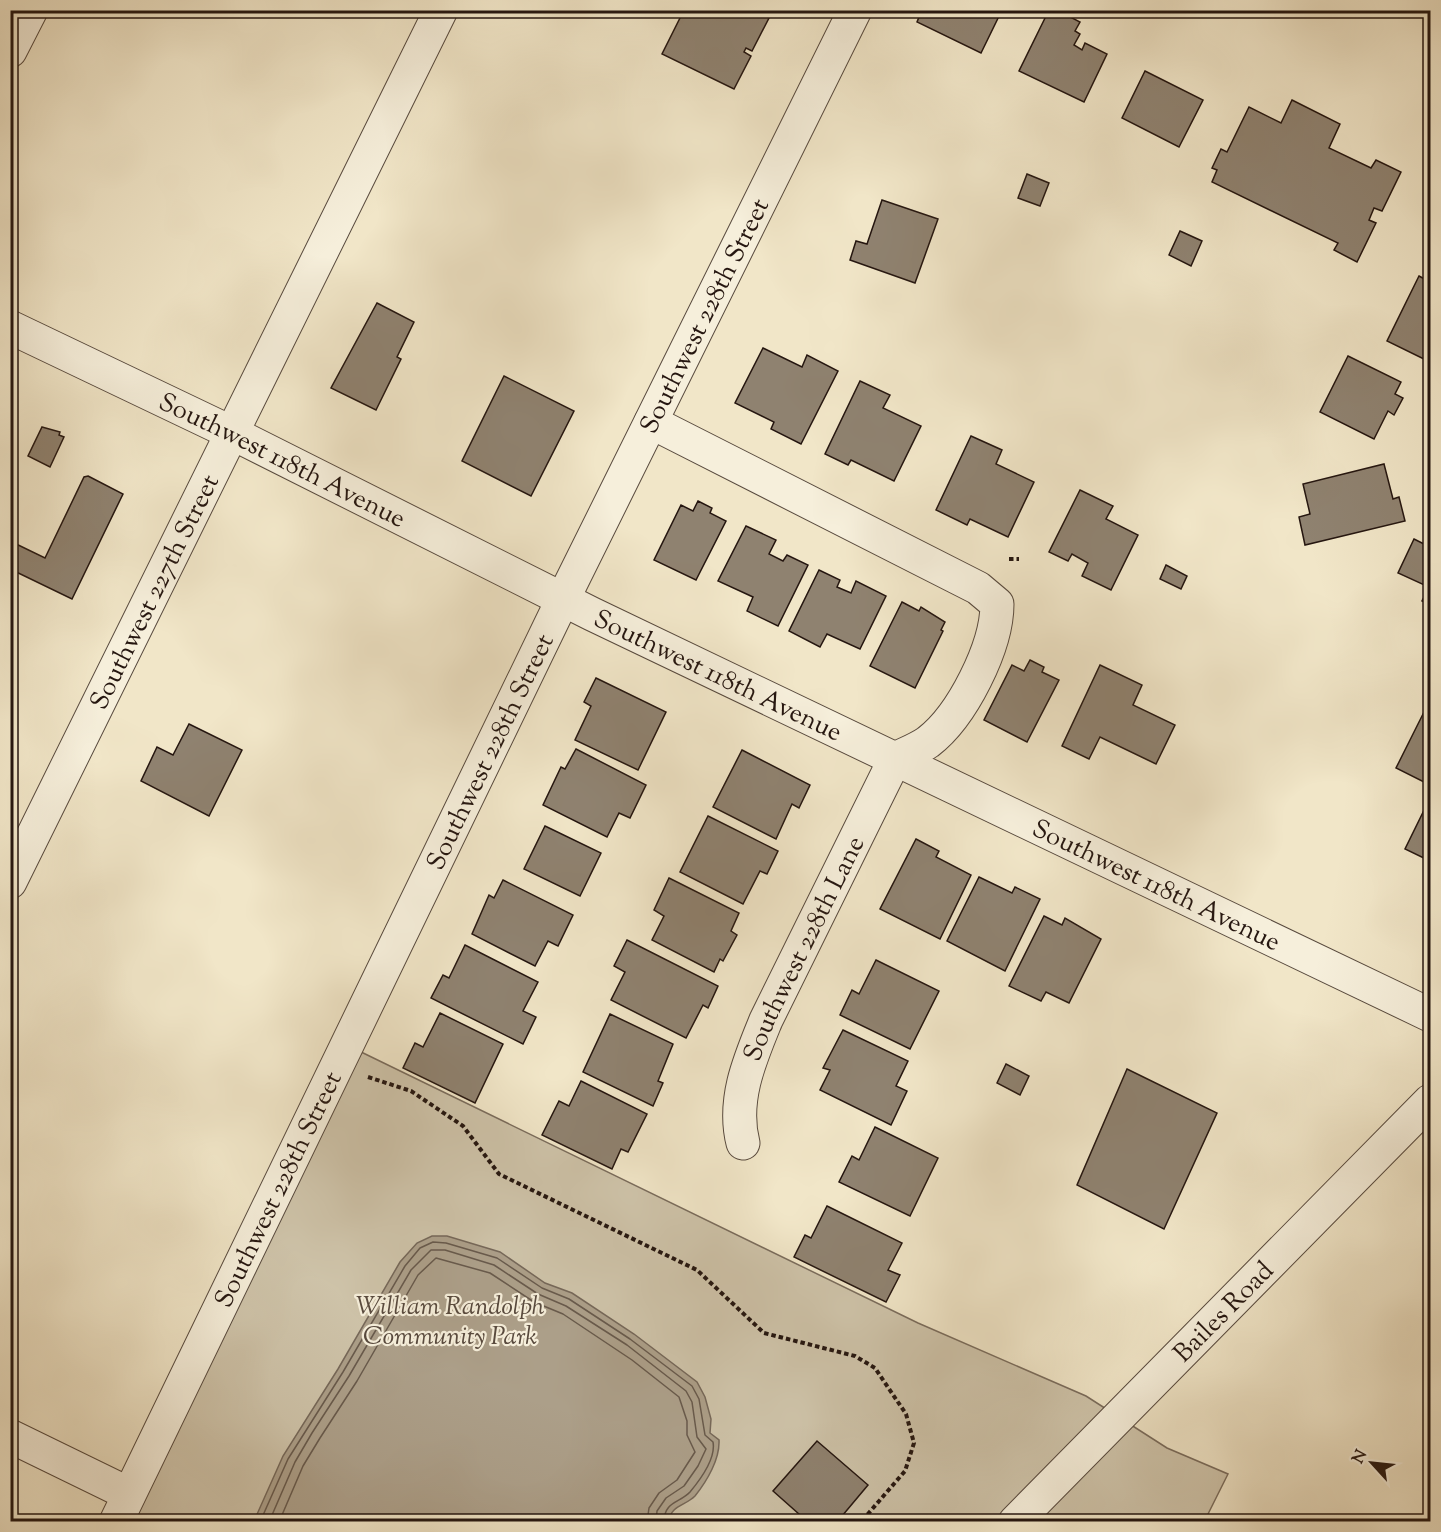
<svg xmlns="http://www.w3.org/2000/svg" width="1441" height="1532" font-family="'Sorts Mill Goudy',serif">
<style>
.green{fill:#cec3a9;stroke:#7a6c5c;stroke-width:1.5}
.water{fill:#ac9f89;stroke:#766859;stroke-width:1.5}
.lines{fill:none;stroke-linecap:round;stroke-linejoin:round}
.shore{stroke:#685a4c;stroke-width:1.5}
.building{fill:#8f8270;stroke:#251610;stroke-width:1.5}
.minor-casing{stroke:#584a3e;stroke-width:35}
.path{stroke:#251610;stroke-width:4;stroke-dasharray:4.5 3;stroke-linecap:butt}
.minor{stroke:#f6efdb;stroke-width:33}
.labels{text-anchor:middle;stroke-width:4.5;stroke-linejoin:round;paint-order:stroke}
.street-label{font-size:26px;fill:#251610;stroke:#f6efdb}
.park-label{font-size:26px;font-style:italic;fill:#584a3e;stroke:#f6efdb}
</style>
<rect width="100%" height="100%" fill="#f1e6c8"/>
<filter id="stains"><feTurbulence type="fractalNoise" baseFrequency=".00333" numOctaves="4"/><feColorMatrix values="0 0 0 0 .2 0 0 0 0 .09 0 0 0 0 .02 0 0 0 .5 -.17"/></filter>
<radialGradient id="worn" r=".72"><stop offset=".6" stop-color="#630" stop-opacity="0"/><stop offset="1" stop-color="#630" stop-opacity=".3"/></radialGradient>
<polygon class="green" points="357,1050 918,1323 1086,1396 1167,1448 1228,1474 1204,1522 124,1522"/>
<path class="water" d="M432 1236H447L500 1252 545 1283 572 1293 634 1334 697 1382 705 1397 711 1419 710 1433 719 1440C720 1459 707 1481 695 1496 685 1506 671 1505 669 1521H254L283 1456 338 1369 400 1262 417 1243Z"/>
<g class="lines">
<g class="shore">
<path d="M260 1522 288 1459 343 1372 405 1266 420 1248 433 1242 446 1243 497 1258 542 1288 569 1299 630 1339 692 1386 699 1399 705 1435 713 1442C716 1458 700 1480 690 1492 680 1503 664 1501 664 1522"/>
<polyline points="269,1522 295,1462 312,1433 349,1376 411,1270 431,1250 445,1250 494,1265 538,1294 566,1306 627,1345 686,1391 692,1402 697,1437 706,1449 698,1466 684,1486 666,1498 657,1511 656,1522"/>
<polyline points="279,1522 303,1466 320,1438 357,1381 418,1275 436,1258 490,1273 534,1302 563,1314 632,1360 679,1397 687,1421 687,1435 695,1452 677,1480 659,1493 649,1508 647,1522"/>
</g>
</g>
<g class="building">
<polygon points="684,10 754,10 769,18 752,51 746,48 744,52 751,56 734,89 662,54"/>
<polygon points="922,10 1002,10 981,53 917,22"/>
<polygon points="1049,10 1057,10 1080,22 1075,31 1080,34 1074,45 1082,50 1085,43 1107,54 1084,102 1019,71"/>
<polygon points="1145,71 1203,100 1179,147 1122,118"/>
<polygon points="1292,100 1340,124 1329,148 1371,168 1376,160 1401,172 1382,211 1374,208 1369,220 1376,223 1357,262 1334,250 1338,243 1212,182 1217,170 1212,168 1221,149 1227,152 1249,107 1281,123"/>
<polygon points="1027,174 1049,183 1040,206 1018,198"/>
<polygon points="882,200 938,219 915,283 850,260 856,241 867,244"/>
<polygon points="1180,231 1202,241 1191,266 1169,255"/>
<polygon points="1419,276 1430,282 1430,362 1387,341"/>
<polygon points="377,303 414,322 397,357 401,359 376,410 331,388"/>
<polygon points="763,348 802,367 807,355 838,371 801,444 771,429 774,422 735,403"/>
<polygon points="1348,356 1401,382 1395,394 1403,398 1394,415 1388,411 1374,439 1320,412"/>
<polygon points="504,376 574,411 531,496 462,461"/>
<polygon points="860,381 890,395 883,408 921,426 894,481 851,460 848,465 825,454"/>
<polygon points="42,427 60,432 59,435 64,437 50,467 28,456"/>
<polygon points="971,436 1002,450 996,464 1034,482 1008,537 970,519 967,525 936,510"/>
<polygon points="1384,464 1393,499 1399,497 1405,521 1305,545 1299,517 1310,514 1303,484"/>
<polygon points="88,476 123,494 72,599 10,569 10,541 45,558 84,477"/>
<polygon points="1080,490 1113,506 1106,519 1138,535 1111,590 1082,576 1088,563 1072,554 1068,561 1049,552"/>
<polygon points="698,501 712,508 710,513 726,521 696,580 654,560 681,505 693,511"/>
<polygon points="746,526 776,540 769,554 783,561 787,555 808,565 778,626 747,611 753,597 718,581"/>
<polygon points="1414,539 1430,547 1430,605 1422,601 1429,587 1398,573"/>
<polygon points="1166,565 1187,576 1181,589 1160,579"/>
<polygon points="819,570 840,580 837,587 851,593 856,581 886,596 860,649 827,634 820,647 789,631"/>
<polygon points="902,602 919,611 921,607 945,622 941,630 943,631 915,688 870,666"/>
<polygon points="1030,660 1044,667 1042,672 1059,680 1027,742 984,720 1012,665 1024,671"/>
<polygon points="1100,665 1142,685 1133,705 1175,725 1156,764 1100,737 1089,759 1062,746"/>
<polygon points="596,678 666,712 638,770 575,740 591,706 584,702"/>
<polygon points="1430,700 1430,785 1396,768"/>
<polygon points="189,724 242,750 209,816 141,781 157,747 173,755"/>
<polygon points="576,749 646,785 630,818 619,813 607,837 543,805 561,767 565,769"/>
<polygon points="742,750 810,785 799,808 792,804 776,839 713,807"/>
<polygon points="1430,798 1430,861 1405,849"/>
<polygon points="708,816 778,851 767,874 760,871 743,904 680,872"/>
<polygon points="545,826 601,853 580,896 524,869"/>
<polygon points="916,839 939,851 936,857 971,875 940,939 880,909"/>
<polygon points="979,877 1012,893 1015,887 1040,899 1005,971 947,941"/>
<polygon points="669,878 739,913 731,931 737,935 723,961 720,959 714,972 652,940 664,916 654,910"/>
<polygon points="503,880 573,915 558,946 548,941 535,966 472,934 489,895 494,898"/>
<polygon points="1044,916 1062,925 1065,918 1101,939 1069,1003 1046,992 1041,1001 1009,986"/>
<polygon points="627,940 718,986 708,1008 703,1005 686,1038 611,1000 625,972 614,966"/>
<polygon points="465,945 538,982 523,1011 536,1017 523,1044 431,998 443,975 449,978"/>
<polygon points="876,960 939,991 910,1049 840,1015 852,990 859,994"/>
<polygon points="440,1013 503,1044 475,1103 403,1068 415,1043 423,1047"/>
<polygon points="610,1014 673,1044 658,1081 663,1083 653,1106 583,1072"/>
<polygon points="843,1030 908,1061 896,1086 907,1091 891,1125 820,1090 830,1070 823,1068"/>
<polygon points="1006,1064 1029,1076 1020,1095 997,1083"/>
<polygon points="1127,1069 1217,1113 1164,1229 1077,1185"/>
<polygon points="581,1081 647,1114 628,1152 621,1149 612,1169 542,1135 559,1101 569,1106"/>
<polygon points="875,1127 938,1158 910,1216 839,1182 852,1156 859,1160"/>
<polygon points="827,1206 902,1243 888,1270 900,1275 886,1302 794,1257 805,1235 811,1238"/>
<polygon points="817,1441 868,1485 837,1522 808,1522 773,1491"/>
</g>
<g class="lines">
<defs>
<g id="minor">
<polyline points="10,51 31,10"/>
<path id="s1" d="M10 327 232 433 592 614 1430 1015"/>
<path d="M651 422 978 588 997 604C997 647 962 716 928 742 918 749 905 754 895 759"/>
<path id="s2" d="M10 882 441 10"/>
<path id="s3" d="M743 1143C732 1100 750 1059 766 1020L895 759"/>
<polyline points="10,1436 129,1494"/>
<path id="s4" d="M116 1522 563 599 855 10"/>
<path id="s5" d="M1015 1522 1430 1101"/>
</g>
</defs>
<use href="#minor" class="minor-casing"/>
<g class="path">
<polyline points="1009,559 1019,559"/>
<polyline points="368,1077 411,1091 463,1126 499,1174 697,1270 764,1333 855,1356 875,1368 906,1414 914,1443 905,1471 861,1522"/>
</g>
<use href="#minor" class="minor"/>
</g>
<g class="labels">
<g class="street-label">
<text dy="9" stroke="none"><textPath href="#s4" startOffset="1342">Southwest 228th Street</textPath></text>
<text dy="9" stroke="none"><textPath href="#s1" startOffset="303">Southwest 118th Avenue</textPath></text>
<text dy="9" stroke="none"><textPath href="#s2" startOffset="324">Southwest 227th Street</textPath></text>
<text dy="9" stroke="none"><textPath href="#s1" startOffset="789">Southwest 118th Avenue</textPath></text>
<text dy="9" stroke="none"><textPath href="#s4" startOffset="856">Southwest 228th Street</textPath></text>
<text dy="9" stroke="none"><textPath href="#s1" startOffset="1275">Southwest 118th Avenue</textPath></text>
<text dy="9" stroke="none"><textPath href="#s3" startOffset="208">Southwest 228th Lane</textPath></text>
<text dy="9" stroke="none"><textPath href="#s4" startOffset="370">Southwest 228th Street</textPath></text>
<text dy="9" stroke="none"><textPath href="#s5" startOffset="296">Bailes Road</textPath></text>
</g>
<g class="park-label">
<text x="450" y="1314">William Randolph<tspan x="450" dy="30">Community Park</tspan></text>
</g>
</g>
<rect width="1441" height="1532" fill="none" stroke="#f1e6c8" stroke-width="36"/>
<rect x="12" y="12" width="1417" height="1508" fill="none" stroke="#251610" stroke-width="3"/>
<rect x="18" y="18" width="1405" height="1496" fill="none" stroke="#251610" stroke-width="1.5"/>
<g transform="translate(1372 1463) rotate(297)" stroke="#f6efdb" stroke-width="4.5" paint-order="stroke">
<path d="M0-4.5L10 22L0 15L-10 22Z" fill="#251610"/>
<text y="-9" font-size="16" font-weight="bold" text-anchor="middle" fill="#251610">N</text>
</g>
<rect width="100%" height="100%" filter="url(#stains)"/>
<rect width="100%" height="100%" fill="url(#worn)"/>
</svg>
